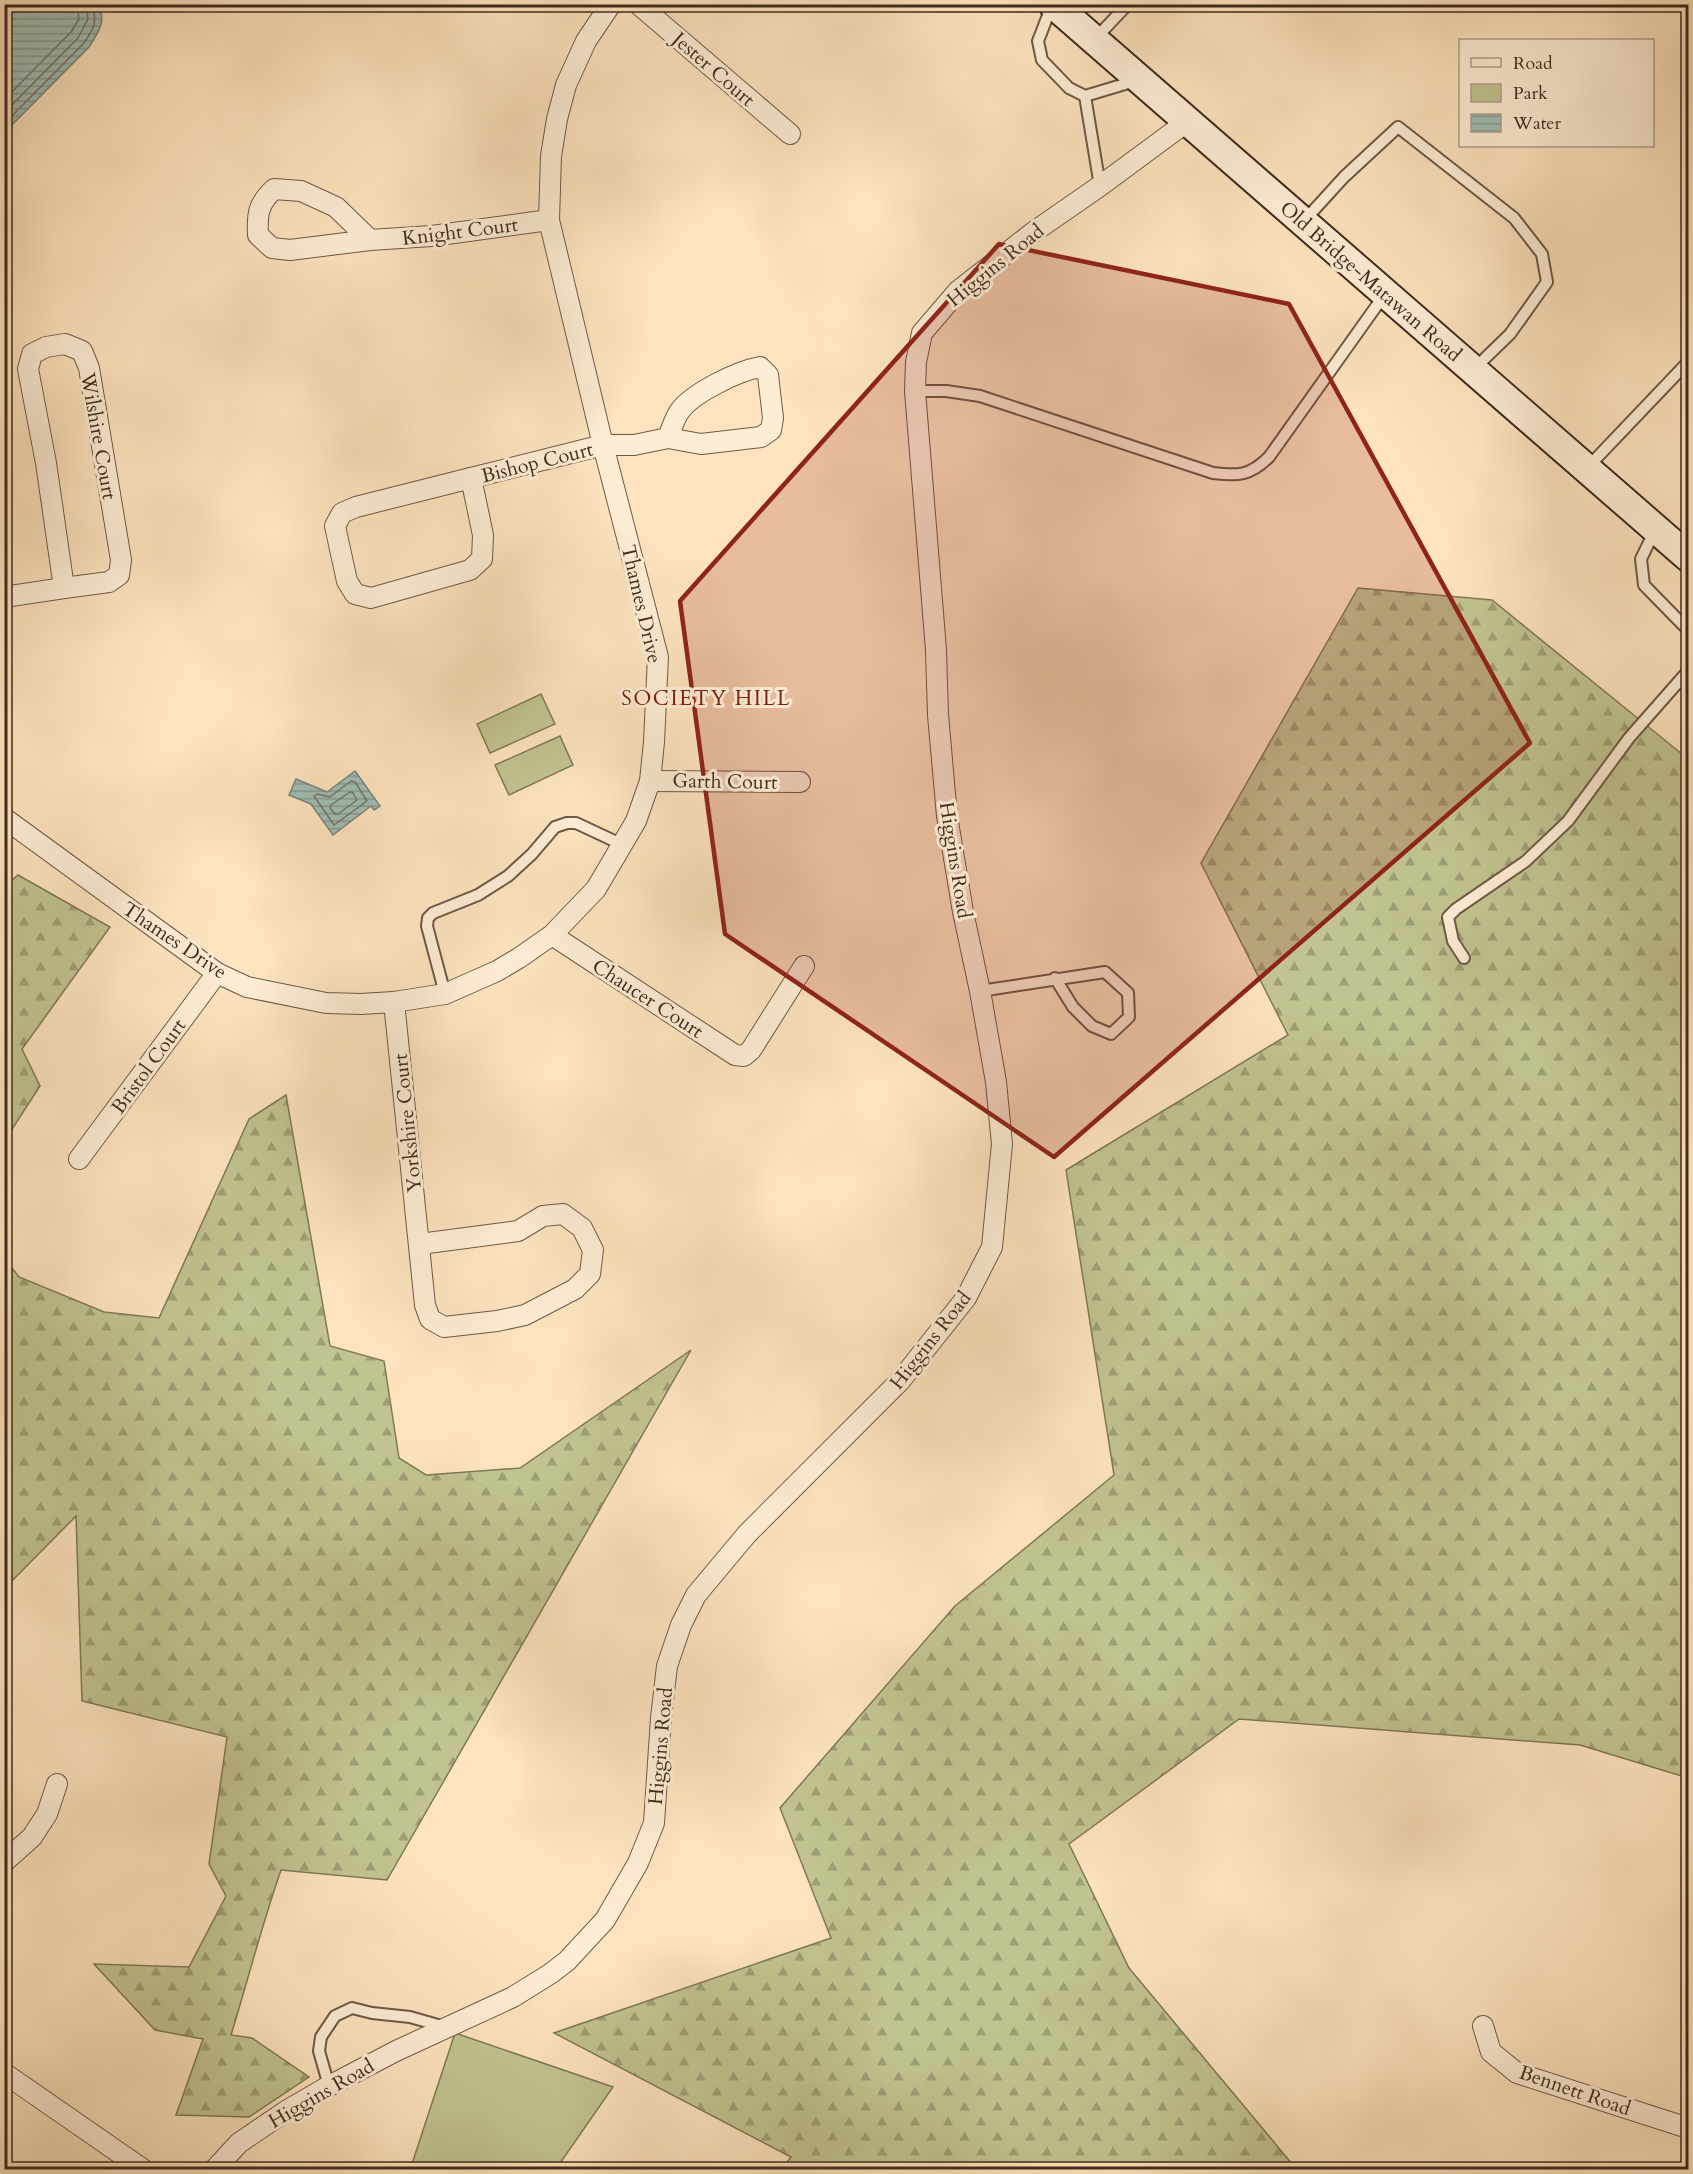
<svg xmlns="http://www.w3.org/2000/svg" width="1693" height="2174" font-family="Cardo,serif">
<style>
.green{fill:#c1c490;stroke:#807856;stroke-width:1.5}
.forest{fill:url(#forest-firs);stroke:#807856;stroke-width:1.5}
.water{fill:url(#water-rules);stroke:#7a8379;stroke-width:1.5}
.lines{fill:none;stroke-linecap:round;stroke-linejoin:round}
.shore{stroke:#70746a;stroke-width:1.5}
.lane-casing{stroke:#6f5945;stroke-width:14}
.street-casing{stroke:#6f5945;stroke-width:22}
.secondary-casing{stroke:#402b1d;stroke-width:32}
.lane{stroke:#feedd5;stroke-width:10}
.street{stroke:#feedd5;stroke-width:20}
.secondary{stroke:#feedd5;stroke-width:28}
.marked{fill:#8f2418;fill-opacity:0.2;stroke:#8f2418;stroke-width:4.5;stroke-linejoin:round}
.labels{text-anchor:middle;stroke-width:6;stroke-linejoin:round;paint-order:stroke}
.street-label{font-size:20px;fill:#402b1d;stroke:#feedd5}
.neighbourhood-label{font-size:21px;letter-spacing:1.5px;fill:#7a1f14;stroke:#feedd5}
</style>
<defs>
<pattern id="forest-firs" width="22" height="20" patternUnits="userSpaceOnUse" patternTransform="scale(1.5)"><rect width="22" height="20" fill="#c1c490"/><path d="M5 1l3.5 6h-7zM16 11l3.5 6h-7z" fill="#9e9f75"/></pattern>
<pattern id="water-rules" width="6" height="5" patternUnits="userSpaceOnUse" patternTransform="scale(1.5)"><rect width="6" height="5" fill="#a0beb6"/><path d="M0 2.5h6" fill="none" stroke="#849b93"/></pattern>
</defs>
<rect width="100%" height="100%" fill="#fde4be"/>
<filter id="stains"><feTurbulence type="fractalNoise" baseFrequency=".00333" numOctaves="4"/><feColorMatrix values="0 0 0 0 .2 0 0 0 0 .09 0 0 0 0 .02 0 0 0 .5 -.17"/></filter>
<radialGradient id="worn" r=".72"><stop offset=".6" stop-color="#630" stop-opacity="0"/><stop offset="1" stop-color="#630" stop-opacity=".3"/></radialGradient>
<g class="green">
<polygon points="541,694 555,724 490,753 477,724"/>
<polygon points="560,736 573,765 509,795 495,765"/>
<polygon points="455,2033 613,2087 556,2169 410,2170"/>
</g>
<g class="forest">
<polygon points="1358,588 1492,600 1688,759 1688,1778 1580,1745 1239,1719 1069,1844 1129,1968 1293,2165 1305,2169 782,2169 791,2157 554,2033 831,1938 780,1808 955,1606 1114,1475 1066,1170 1288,1035 1201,863"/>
<polygon points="18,875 110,927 22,1049 40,1086 5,1140 4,1038 9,1035 4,1007 5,886"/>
<path d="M286 1095 330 1346 384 1361 399 1458 426 1475 520 1468 691 1350 387 1880 281 1870C262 1924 248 1980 231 2035L252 2038 309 2077 249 2117 176 2115 203 2039 155 2030 94 1964 189 1967 226 1896 209 1864 227 1737 82 1701 76 1516 5 1588V1259L19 1277 104 1312 159 1318 249 1119Z"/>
</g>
<g class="water">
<path d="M5 4 97 5C108 19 98 33 89 47L5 132Z"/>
<polygon points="355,771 380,806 374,810 371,806 333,835 311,804 289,795 296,779 327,792"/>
</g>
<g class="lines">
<g class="shore">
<polyline points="4,100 71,32 79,19 77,4"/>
<polyline points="4,113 78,38 88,19 86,4"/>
<path d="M4 124 84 43C96 25 96 25 93 4"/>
<polygon points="351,781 355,782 367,801 334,825 314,796 317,794 330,797"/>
<polygon points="350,792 353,793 357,800 338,814 335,814 330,808 331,805"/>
</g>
<defs>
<g id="lane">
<polyline points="1052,5 1038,41 1042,60 1069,88 1085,96 1135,81"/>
<polyline points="1094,40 1128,4"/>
<polyline points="1085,96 1100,186"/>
<polyline points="1303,222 1344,177 1398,127 1514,218 1542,254 1547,282 1510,334 1474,369"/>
<path d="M915 391H946L980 396 1213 473C1238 476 1250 476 1269 457L1385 294"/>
<polyline points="1587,468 1688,362"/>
<polyline points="1655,530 1641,559 1644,585 1688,630"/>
<polyline points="1464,958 1453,941 1448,917 1456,909 1526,861 1568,821 1629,738 1688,671"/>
<polyline points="980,991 1105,972 1128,993 1129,1017 1111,1034 1092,1026 1073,1007 1055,978"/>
<polyline points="445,994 427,926 428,918 433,913 478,895 508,876 532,854 555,827 567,823 576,823 623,845"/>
<polyline points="329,2086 319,2051 321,2037 335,2016 352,2008 372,2013 410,2017 445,2027"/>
</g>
<g id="street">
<polyline points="638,4 790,134"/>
<path d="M370 240 336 207 301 191 274 189C258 204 257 214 258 235L272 248 290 250 370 240 432 236 549 220"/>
<polygon points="65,344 82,351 89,368 121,560 119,575 109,582 64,588 46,463 28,369 32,354 46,347"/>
<path d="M760 367 768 375 773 418 771 430 761 437 701 444 668 438C671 430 674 420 679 412 692 393 738 371 760 367Z"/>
<polygon points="471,478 483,535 482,559 470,570 371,598 355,594 347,581 335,526 342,513 356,507"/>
<polyline points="471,478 603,445 634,445 668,438"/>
<polyline points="4,597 64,588"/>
<polyline points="650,781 800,782"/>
<polyline points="4,818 217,973 247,987 326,1003 361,1004 394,1002 445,994 497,971 519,958 552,935 596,889 636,821 650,781 654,742 658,657 603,445 549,220 551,156 557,119 566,85 586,41 611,4"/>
<polyline points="552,935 735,1055 744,1056 751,1050 804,966"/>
<polyline points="394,1002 425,1305 430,1319 444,1327 497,1321 525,1315 575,1289 590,1274 593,1250 582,1228 563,1214 543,1216 518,1231 420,1244"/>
<polyline points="79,1159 217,973"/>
<polyline points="4,1862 32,1837 47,1814 57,1784"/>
<polyline points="1483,2026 1491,2052 1517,2073 1688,2128"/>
<polyline points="4,2073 144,2170"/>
<polyline points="214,2170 239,2143 286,2111 329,2086 396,2051 513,1997 550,1974 567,1961 605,1920 638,1863 654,1823 661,1718 667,1666 681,1625 696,1595 747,1534 900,1381 966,1298 992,1247 1002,1144 996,1082 980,991 963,912 947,816 938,715 936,650 915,391 916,362 922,333 958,291 1035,231 1100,186 1188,121"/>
</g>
<polyline id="secondary" points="1053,4 1688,557"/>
</defs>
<use href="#lane" class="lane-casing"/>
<use href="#street" class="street-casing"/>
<use href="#secondary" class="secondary-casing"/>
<use href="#lane" class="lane"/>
<use href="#street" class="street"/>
<use href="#secondary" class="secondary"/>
</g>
<path class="marked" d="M999 244 1289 304 1530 743 1054 1157 725 934 680 601Z"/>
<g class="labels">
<g class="street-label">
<text transform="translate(714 69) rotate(41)" y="7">Jester Court</text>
<text transform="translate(460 231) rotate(-7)" y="7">Knight Court</text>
<text transform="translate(995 265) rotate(-39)" y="7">Higgins Road</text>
<text transform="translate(1371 281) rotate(41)" y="7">Old Bridge-Matawan Road</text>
<text transform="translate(99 436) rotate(80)" y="7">Wilshire Court</text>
<text transform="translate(537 462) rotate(-14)" y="7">Bishop Court</text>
<text transform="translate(642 604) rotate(77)" y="7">Thames Drive</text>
<text transform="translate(725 781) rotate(1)" y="7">Garth Court</text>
<text transform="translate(956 860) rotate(81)" y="7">Higgins Road</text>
<text transform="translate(175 940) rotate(34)" y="7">Thames Drive</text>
<text transform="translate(648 998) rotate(33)" y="7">Chaucer Court</text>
<text transform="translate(148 1066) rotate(-54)" y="7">Bristol Court</text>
<text transform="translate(407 1123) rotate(-96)" y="7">Yorkshire Court</text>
<text transform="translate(930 1340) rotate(-52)" y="7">Higgins Road</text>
<text transform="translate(660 1746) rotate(-85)" y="7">Higgins Road</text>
<text transform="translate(1575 2090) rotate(19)" y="7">Bennett Road</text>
<text transform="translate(321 2093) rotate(-30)" y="7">Higgins Road</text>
</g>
<g class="neighbourhood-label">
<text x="706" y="705">SOCIETY HILL</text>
</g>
</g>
<rect width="1693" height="2174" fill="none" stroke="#fde4be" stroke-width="24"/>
<rect x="6" y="6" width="1681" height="2162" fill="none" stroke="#402b1d" stroke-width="3"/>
<rect x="12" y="12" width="1669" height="2150" fill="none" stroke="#402b1d" stroke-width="1.5"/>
<rect x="1459" y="39" width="195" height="108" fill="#feedd5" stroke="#b29f8b" stroke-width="1.5"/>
<rect x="1471" y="58" width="30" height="9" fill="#feedd5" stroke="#b29f8b" stroke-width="1.5"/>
<text x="1513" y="69" font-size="18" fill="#402b1d">Road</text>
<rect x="1471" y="84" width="30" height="18" fill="#c1c490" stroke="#b29f8b" stroke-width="1.5"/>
<text x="1513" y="99" font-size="18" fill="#402b1d">Park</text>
<rect x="1471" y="114" width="30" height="18" fill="url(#water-rules)" stroke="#b29f8b" stroke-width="1.5"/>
<text x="1513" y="129" font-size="18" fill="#402b1d">Water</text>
<rect width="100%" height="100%" filter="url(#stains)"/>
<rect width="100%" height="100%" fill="url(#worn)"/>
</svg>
